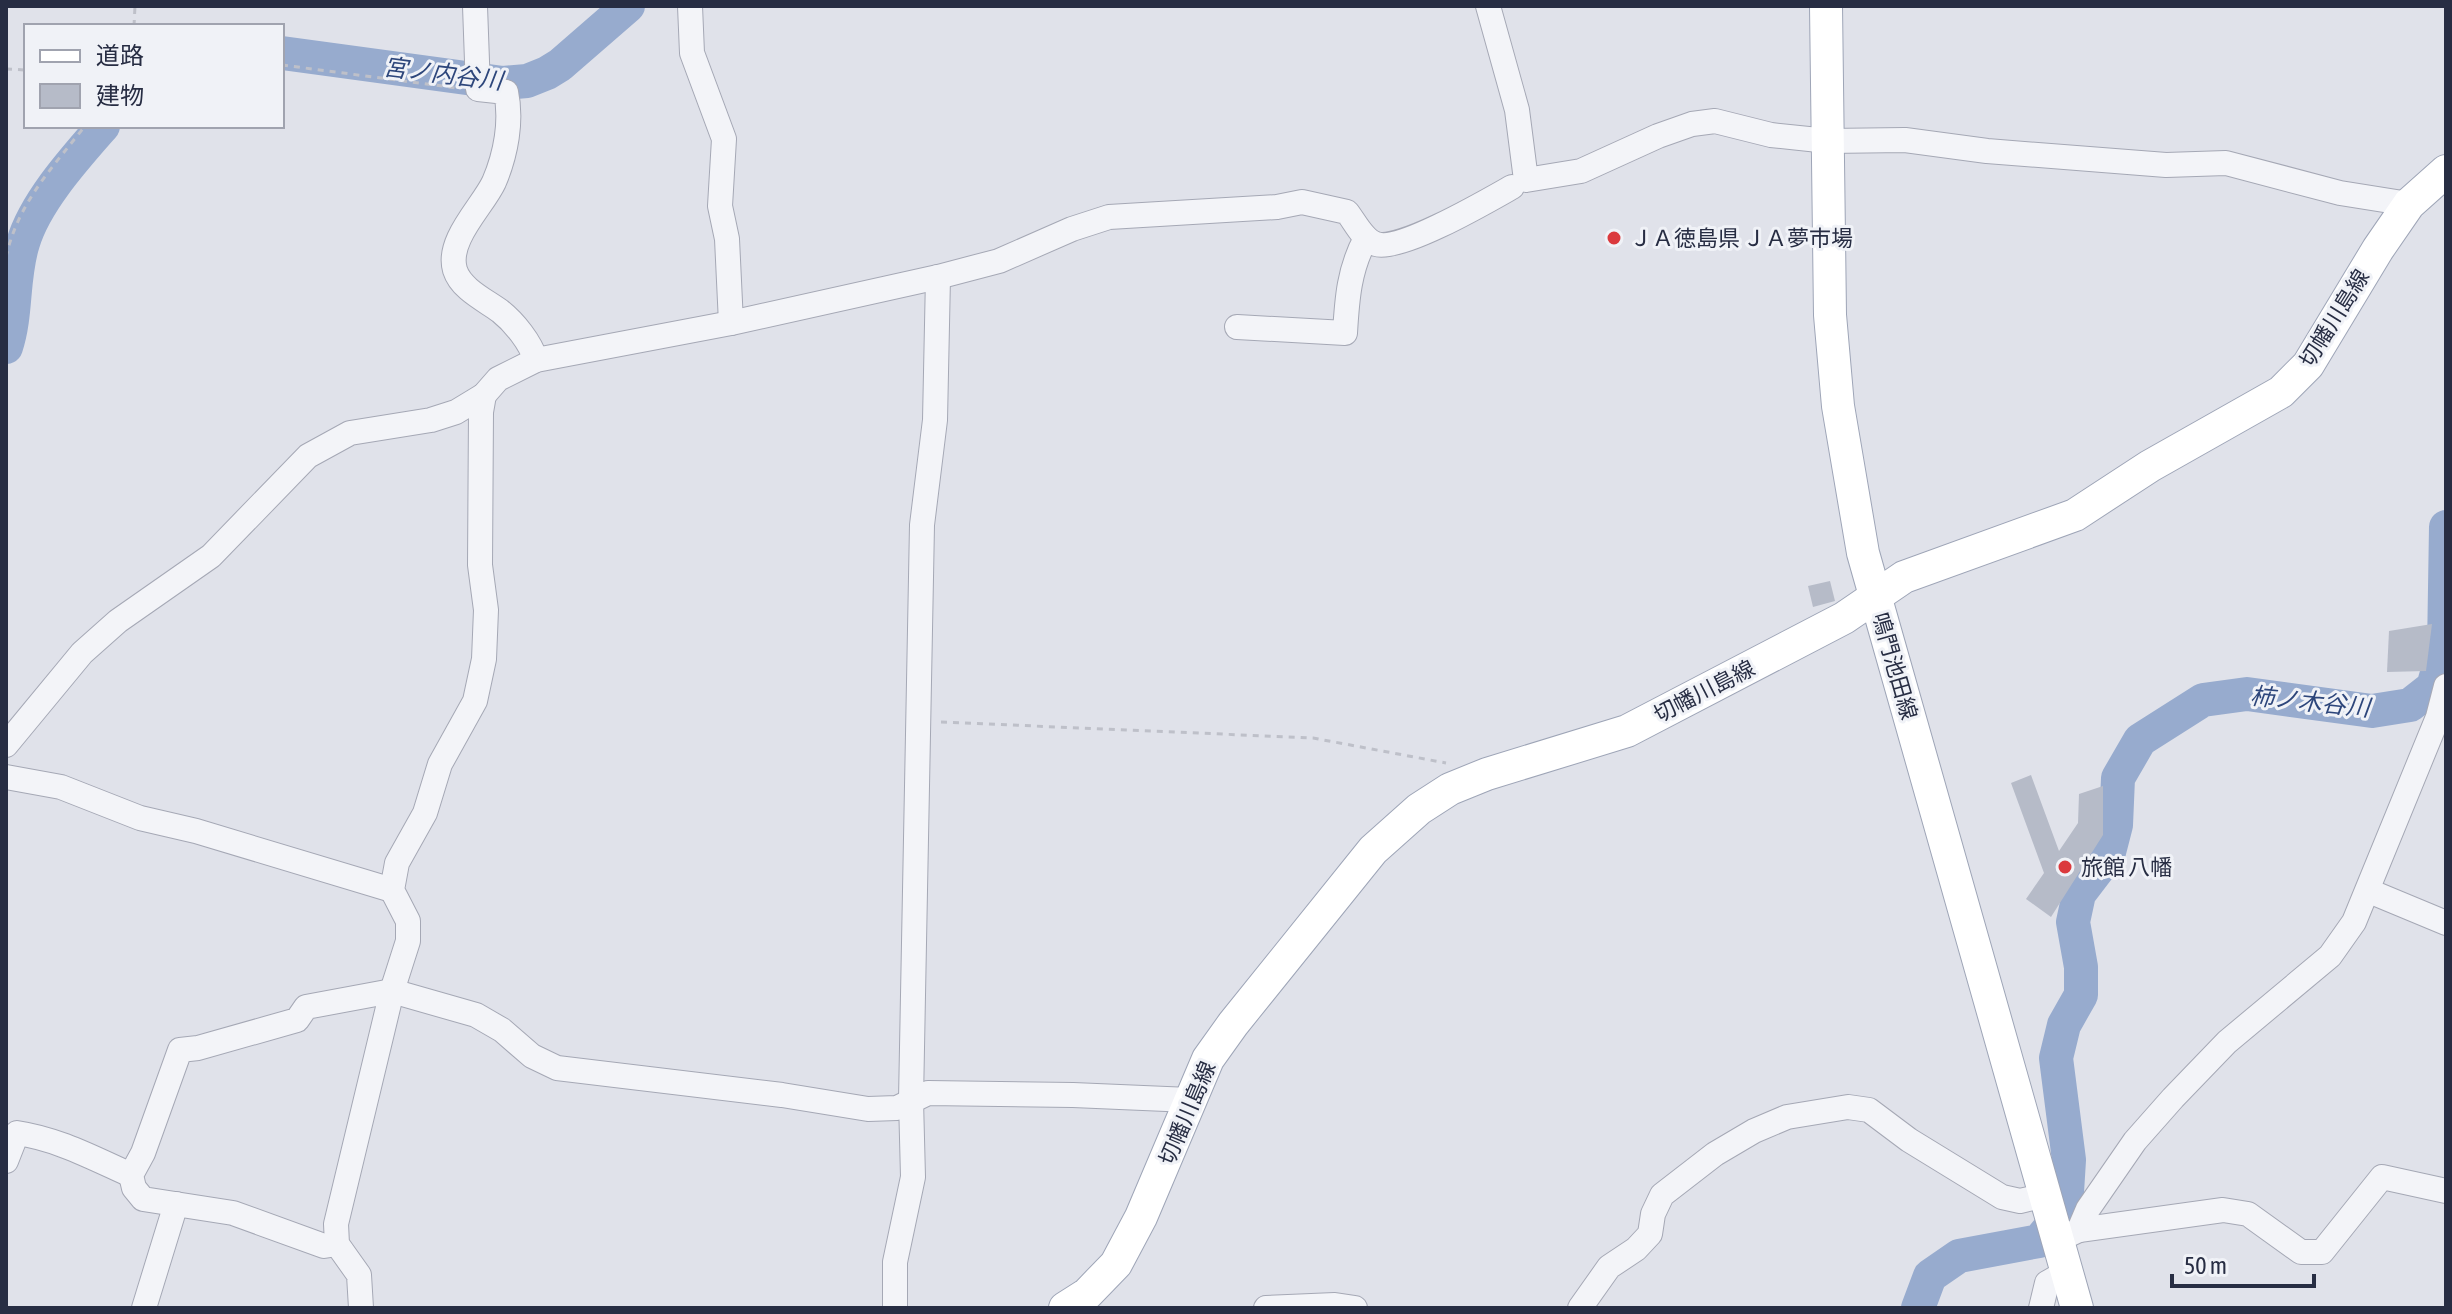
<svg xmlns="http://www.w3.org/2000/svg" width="2452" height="1314" font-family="'Asap Condensed','Noto Sans JP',sans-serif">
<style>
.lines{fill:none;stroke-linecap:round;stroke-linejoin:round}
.river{stroke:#97abce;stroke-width:34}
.building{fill:#b6bbc8}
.minor-casing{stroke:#a5a8b5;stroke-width:26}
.major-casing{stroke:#9ea5b7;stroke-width:34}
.path{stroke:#bec0c9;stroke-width:3;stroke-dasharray:6 6;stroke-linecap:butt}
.minor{stroke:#f3f4f8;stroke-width:24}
.major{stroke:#fff;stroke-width:32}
.poi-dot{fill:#db393d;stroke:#f0f2f7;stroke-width:3}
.labels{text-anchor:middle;stroke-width:6;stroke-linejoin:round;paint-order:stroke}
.poi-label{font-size:22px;fill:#272d43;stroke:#f0f2f7;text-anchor:start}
.street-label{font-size:22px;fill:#272d43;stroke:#f0f2f7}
.water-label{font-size:24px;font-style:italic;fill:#2d467b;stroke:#f0f2f7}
</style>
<rect width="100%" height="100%" fill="#e0e2ea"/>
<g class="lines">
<g class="river">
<polyline points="282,53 503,83 527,81 547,73 560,65 628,6"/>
<path d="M6 347C17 314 12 277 23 243 35 202 75 158 103 126"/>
<polyline points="1918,1308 1930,1276 1959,1256 2039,1241 2066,1208 2069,1160 2056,1058 2064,1025 2081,995 2081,967 2073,922 2079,894 2108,856 2116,825 2118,778 2140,740 2203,700 2247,694 2372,711 2410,705 2433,687 2444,649 2446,527"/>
</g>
</g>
<g class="building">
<polygon points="1830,581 1835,601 1813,607 1808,586"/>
<polygon points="2432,624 2426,671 2387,672 2389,631"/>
<polygon points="2031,775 2059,851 2078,823 2079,794 2103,786 2103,835 2051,917 2026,899 2044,873 2011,783"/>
</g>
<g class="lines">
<defs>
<g id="minor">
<path d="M475 6 478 89 506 92C512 121 506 154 494 182 483 206 446 240 455 270 461 289 485 300 500 311 515 323 530 342 536 360"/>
<polyline points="690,6 692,53 724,139 720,206 727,239 731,323"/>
<polyline points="1488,6 1517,110 1526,180 1581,171 1658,136 1692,124 1715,121 1771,135 1828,141 1905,140 1987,151 2166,165 2226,163 2340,193 2409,204"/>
<path d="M1237 327 1345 333C1347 299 1349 269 1366 238"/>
<path d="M6 745 82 653 118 621 211 556 308 456 350 433 431 420 456 412 484 395 498 379 536 360 731 323 938 277 999 261 1072 229 1109 217 1277 207 1302 202 1347 212C1355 222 1363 240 1376 244 1400 252 1489 200 1512 187"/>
<polyline points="6,777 61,787 140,818 196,831 392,890"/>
<polyline points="2369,891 2446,923"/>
<path d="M6 1161 17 1133C58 1139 93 1158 131 1175"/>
<polyline points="2079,1230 2223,1210 2248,1214 2301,1252 2322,1252 2382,1177 2446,1191"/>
<polyline points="2058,1240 2079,1230 2088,1209 2135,1141 2173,1098 2227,1042 2330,956 2354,922 2438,717 2446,686"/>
<polyline points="337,1244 324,1246 233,1213 143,1199 134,1188 131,1175 143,1153 180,1050 198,1048 297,1020 306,1007 392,991 476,1015 502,1030 532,1056 557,1068 782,1095 868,1109 897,1108 928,1093 1073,1095 1190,1100"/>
<polyline points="144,1308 176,1204"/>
<polyline points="361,1308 359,1275 337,1244 336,1224 392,991 408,941 408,921 392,890 397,863 425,813 440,764 475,701 484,659 486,610 480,565 481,412 484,395"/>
<polyline points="895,1308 895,1262 913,1177 911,1100 922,525 935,420 938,277"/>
<polyline points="1266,1308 1335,1305 1355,1308"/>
<polyline points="1580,1308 1609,1267 1636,1249 1650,1234 1653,1214 1662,1195 1715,1154 1754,1131 1787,1117 1848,1107 1869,1110 1909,1140 2002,1197 2020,1201 2046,1195"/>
<polyline points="2041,1308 2047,1283 2066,1272"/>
</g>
<g id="major">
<polyline points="1826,6 1830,315 1838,406 1863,553 2077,1308"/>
<polyline points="1065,1308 1087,1294 1116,1264 1141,1217 1208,1059 1233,1024 1373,850 1419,809 1450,789 1487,774 1627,731 1844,618 1904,577 2075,515 2150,466 2281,392 2308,365 2378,249 2409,204 2446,171"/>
</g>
</defs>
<use href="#minor" class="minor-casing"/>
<use href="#major" class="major-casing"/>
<g class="path">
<polyline points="134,26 135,6"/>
<polyline points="282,65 457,88"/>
<polyline points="6,69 26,70"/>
<path d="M6 257C18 203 52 168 85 126"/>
<polyline points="941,722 1313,738 1446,763"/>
</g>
<use href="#minor" class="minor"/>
<use href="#major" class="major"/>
</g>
<g class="poi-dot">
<circle cx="1614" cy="238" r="8"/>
<circle cx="2065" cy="867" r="8"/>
</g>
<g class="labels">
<g class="poi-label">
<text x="1630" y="246">ＪＡ徳島県 ＪＡ夢市場</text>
<text x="2081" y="875">旅館 八幡</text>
</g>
<g class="street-label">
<text transform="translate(2334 318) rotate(-58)" y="8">切幡川島線</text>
<text transform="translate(1895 666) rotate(74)" y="8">鳴門池田線</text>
<text transform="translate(1704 691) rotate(-27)" y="8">切幡川島線</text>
<text transform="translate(1187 1113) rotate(-67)" y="8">切幡川島線</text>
</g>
<g class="water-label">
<text transform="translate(443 74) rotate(7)" y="8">宮ノ内谷川</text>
<text transform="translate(2310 702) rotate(6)" y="8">柿ノ木谷川</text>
</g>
</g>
<rect width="2452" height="1314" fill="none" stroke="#272d43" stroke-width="16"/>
<rect x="24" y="24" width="260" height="104" fill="#f0f2f7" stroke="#a0a3af" stroke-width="2"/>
<rect x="40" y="50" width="40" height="12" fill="#ffffff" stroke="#a0a3af" stroke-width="2"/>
<text x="96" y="64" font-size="24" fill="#272d43">道路</text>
<rect x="40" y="84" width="40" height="24" fill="#b6bbc8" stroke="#a0a3af" stroke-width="2"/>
<text x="96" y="104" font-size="24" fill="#272d43">建物</text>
<path d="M2172 1274v12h142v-12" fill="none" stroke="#272d43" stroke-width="4"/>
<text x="2184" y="1274" font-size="24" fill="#272d43" stroke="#f0f2f7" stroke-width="6" paint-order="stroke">50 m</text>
</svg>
